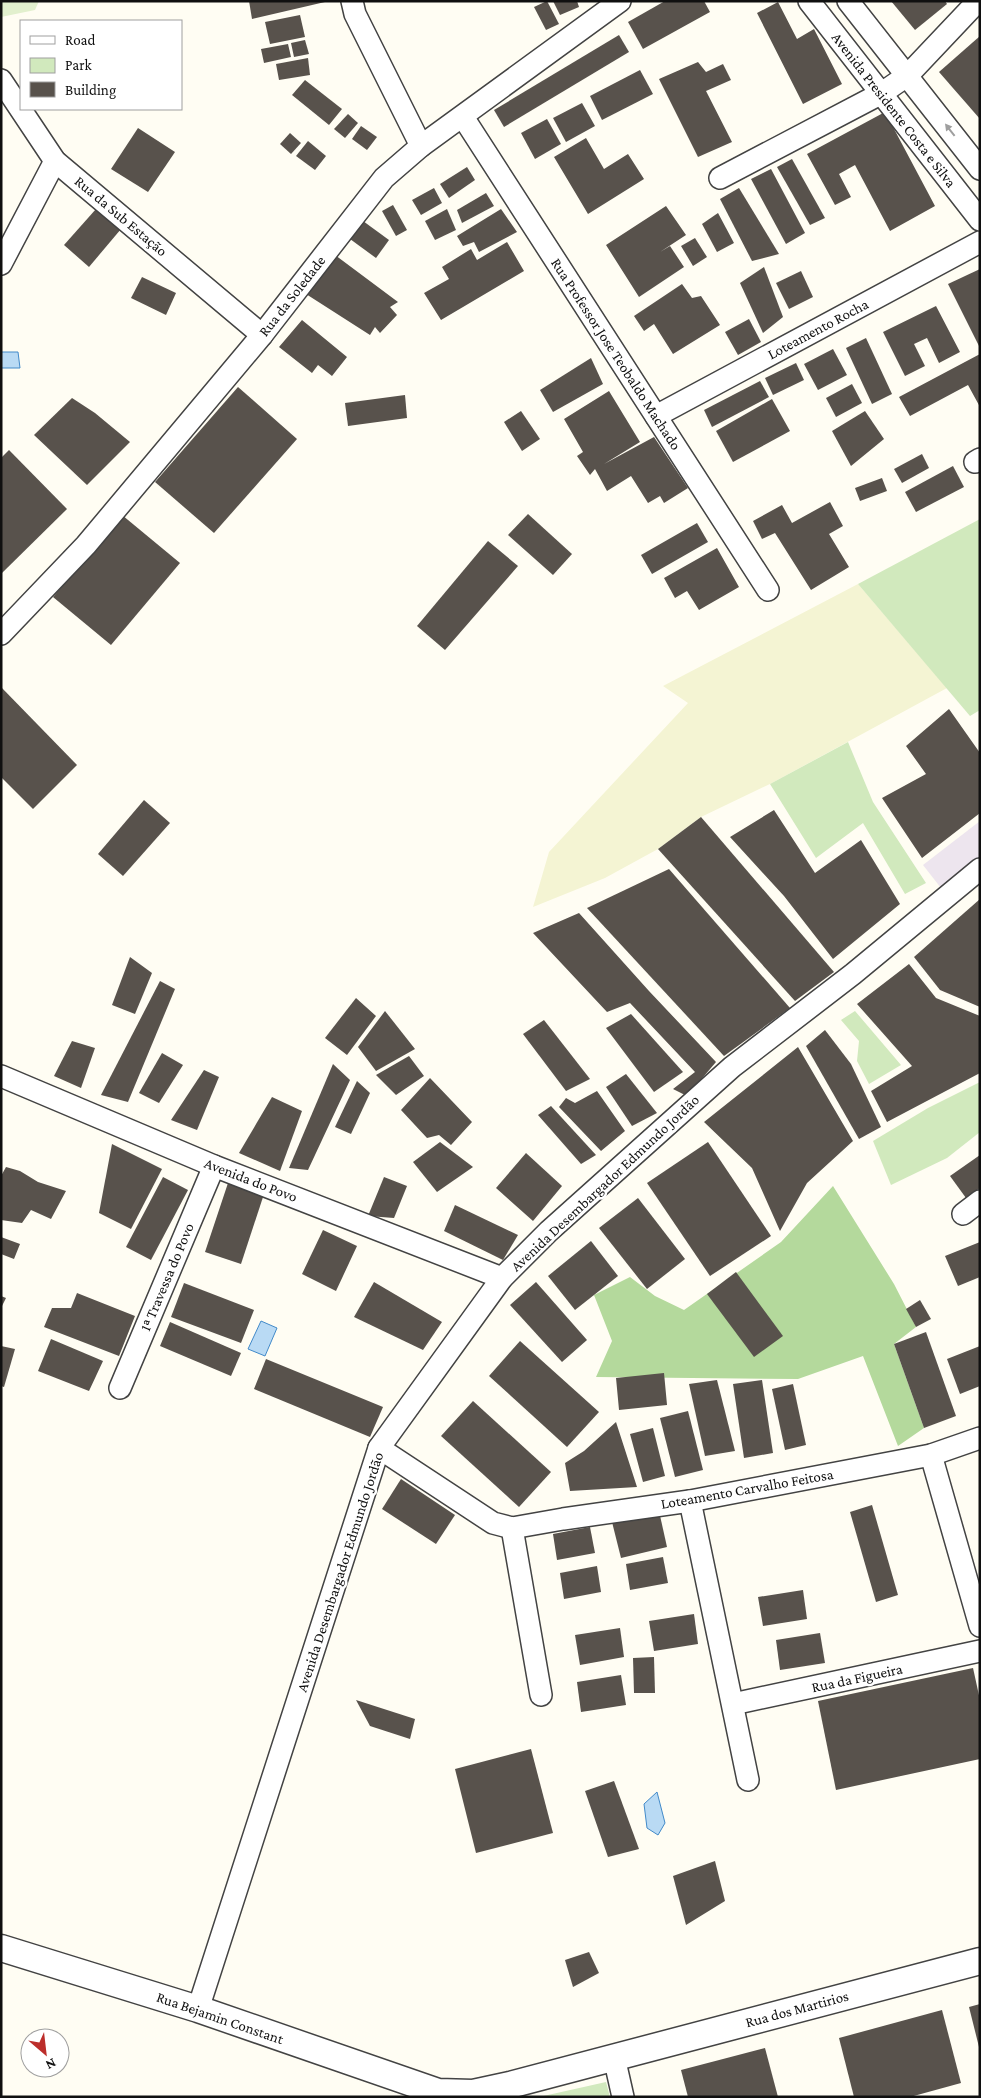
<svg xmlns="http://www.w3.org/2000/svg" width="981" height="2098" font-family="'Crimson Pro',serif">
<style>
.industrial{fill:#ede5ee}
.farmland{fill:#f4f4d3}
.green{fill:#d1e9bd}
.forest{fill:#b4d99c}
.pitch{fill:#e2f0ce}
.water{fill:#b9daf4;stroke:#428ac9}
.building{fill:#58524c}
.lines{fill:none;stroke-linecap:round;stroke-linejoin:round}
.minor-casing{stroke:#434343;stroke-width:24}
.tertiary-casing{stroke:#434343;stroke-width:29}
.minor{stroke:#fff;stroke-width:21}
.tertiary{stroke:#fff;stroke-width:26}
.oneway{fill:#9f9f9f}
.labels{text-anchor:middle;stroke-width:5;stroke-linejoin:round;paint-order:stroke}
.street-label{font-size:15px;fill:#101010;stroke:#fff}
</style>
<rect width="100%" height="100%" fill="#fffdf3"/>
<polygon class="industrial" points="980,821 980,859 941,888 923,865"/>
<polygon class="farmland" points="858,584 947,688 770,784 701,817 658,849 605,878 533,907 549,852 688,703 663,686"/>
<g class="green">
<polygon points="980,519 980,710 970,716 858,584"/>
<polygon points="848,742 873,802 926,883 905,894 863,823 816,858 770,784"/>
<polygon points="855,1011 901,1065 869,1084 857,1061 859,1041 841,1020"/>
<polygon points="980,1082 980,1132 947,1158 891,1185 873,1141 928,1108"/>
<polygon points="606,2082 610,2097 539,2097"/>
</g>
<polygon class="forest" points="833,1186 894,1284 916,1327 894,1344 924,1428 898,1446 863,1356 798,1379 596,1377 612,1341 594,1295 630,1277 655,1296 684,1310 781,1242"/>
<polygon class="pitch" points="1,1 39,1 35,10 1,17"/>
<g class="water">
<polygon points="1,352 18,352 20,368 1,368"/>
<polygon points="261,1321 277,1328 265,1356 248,1349"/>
<polygon points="657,1792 665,1823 658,1835 647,1828 644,1804"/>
</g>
<g class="building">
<polygon points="249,1 325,1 325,2 252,19"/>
<polygon points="547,1 559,24 546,30 534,7"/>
<polygon points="553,1 577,1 579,7 560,15"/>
<polygon points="665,1 704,1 710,12 643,49 628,22"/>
<polygon points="891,1 945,1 947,4 915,30"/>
<polygon points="778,2 797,39 814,29 842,84 803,104 757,13"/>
<polygon points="300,15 305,37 270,44 265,22"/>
<polygon points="619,35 629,52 504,127 494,110"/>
<polygon points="980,36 980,119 939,72"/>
<polygon points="305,40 309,54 294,57 291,43"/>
<polygon points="288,44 291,57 264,63 261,49"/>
<polygon points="308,58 310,75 279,80 276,64"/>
<polygon points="698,62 706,72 723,64 731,80 706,91 732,142 698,157 659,79"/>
<polygon points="640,70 653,94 602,120 590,96"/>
<polygon points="305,80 342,109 329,125 292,95"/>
<polygon points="582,103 595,126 566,142 553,118"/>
<polygon points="885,112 935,206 890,231 855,165 839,174 851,197 835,205 807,154"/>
<polygon points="348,114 358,123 345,138 334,129"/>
<polygon points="547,119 561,144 535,159 521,133"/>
<polygon points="361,126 377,137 367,150 352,139"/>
<polygon points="138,128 175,152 148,192 111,169"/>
<polygon points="290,133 301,143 291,154 280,144"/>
<polygon points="586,138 604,169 628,154 644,179 588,214 554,157"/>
<polygon points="308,141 326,156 315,170 296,156"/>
<polygon points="792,159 825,218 810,225 777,167"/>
<polygon points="467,167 475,180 449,198 440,184"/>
<polygon points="771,169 805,233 786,244 751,179"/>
<polygon points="434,188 442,203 421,215 412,200"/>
<polygon points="739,188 779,254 752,261 720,199"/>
<polygon points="486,193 494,206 462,223 457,210"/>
<polygon points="393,205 407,230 396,236 382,211"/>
<polygon points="666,206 686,235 660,252 670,246 684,267 639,297 606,245"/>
<polygon points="96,209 121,229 89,267 64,245"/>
<polygon points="447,209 456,230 435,240 425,221"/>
<polygon points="501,209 517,232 479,252 474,242 463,246 457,236"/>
<polygon points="718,213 734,243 717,252 702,224"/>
<polygon points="363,221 389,240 376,258 350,239"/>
<polygon points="695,238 707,257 693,266 681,246"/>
<polygon points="507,242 524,271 441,320 424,293 449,279 442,267 471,249 477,260"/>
<polygon points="335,255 398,302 390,307 397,315 380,333 375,327 370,335 306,294"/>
<polygon points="764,267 783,317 763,333 740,283"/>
<polygon points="980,269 980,348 948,284"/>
<polygon points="801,271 813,297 789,309 776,283"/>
<polygon points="142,277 176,293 166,315 131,298"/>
<polygon points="682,284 692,298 701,296 720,325 673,354 654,324 644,331 634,316"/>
<polygon points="936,306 960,352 939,363 927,338 914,344 925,366 905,376 883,332"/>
<polygon points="749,319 761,342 738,355 725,332"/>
<polygon points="302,320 347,357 332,376 318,365 312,373 279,347"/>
<polygon points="866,338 892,394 872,404 846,348"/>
<polygon points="833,349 847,375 818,390 804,364"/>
<polygon points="980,354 980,407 968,385 910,416 899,397"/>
<polygon points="591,358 603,384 553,412 540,390"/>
<polygon points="796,363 804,380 773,395 765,378"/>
<polygon points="760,381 769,397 712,427 704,410"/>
<polygon points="852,384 862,403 836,417 826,398"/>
<polygon points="238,387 297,439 214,533 155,482"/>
<polygon points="609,391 640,442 604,464 654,437 688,488 664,503 660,496 648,503 631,476 607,491 595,469 590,475 577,456 583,452 564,419"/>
<polygon points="405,395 407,418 348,426 345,403"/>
<polygon points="72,398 95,413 130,442 87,485 34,435"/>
<polygon points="772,399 790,431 733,462 716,431"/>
<polygon points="521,411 540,439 522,451 504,422"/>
<polygon points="865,411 884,439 851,466 832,431"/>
<polygon points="9,450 67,509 1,574 1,458"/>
<polygon points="922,454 929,468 902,483 894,469"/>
<polygon points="953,466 964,487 916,512 905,492"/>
<polygon points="882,478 887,491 860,501 855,488"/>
<polygon points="830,502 843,526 829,534 849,567 811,590 775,533 762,539 753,521 782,505 792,523"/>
<polygon points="528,514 572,554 553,575 508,535"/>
<polygon points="122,515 180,563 111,645 53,597"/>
<polygon points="697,523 708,542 652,574 641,555"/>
<polygon points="488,541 518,566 445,650 417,626"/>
<polygon points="717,548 739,587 699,610 687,591 675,598 664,578"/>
<polygon points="1,687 77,765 33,809 1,777"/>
<polygon points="949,709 980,753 980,813 922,858 882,798 926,774 906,746"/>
<polygon points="144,800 170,823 123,876 98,854"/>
<polygon points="774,810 815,873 861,840 900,904 833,959 784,896 730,837"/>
<polygon points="701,817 834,972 795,1001 658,849"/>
<polygon points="669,869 790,1008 724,1056 587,908"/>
<polygon points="980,899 980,1007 940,990 914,957"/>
<polygon points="579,913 649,991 716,1062 687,1096 673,1089 695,1072 630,1003 607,1012 533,933"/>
<polygon points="130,957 152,973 135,1014 112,1005"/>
<polygon points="909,964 936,998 980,1016 980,1073 887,1122 871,1091 912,1066 857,1004"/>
<polygon points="160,981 175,989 128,1102 101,1095"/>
<polygon points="356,998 376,1016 347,1055 325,1038"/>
<polygon points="385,1011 415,1049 376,1071 358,1047"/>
<polygon points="631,1014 683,1072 654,1092 606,1028"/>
<polygon points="544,1020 590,1079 566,1091 523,1034"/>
<polygon points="825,1030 851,1064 881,1127 859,1139 806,1046"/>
<polygon points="72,1041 95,1048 81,1088 54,1076"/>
<polygon points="798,1047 853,1141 807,1183 780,1231 752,1168 704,1122"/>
<polygon points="162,1053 183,1065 159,1103 139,1093"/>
<polygon points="409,1056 424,1076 396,1095 376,1075"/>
<polygon points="333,1064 350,1080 308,1170 289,1168"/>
<polygon points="204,1070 219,1077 197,1130 171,1120"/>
<polygon points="626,1074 657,1113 632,1126 606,1087"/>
<polygon points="430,1078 472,1122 451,1145 439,1135 427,1138 401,1110"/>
<polygon points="357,1081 370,1093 351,1134 335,1127"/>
<polygon points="597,1091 625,1131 601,1151 559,1107 566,1098 575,1103"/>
<polygon points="272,1097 302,1111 280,1171 239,1153"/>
<polygon points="551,1106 596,1155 581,1164 538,1115"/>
<polygon points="440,1142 473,1167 437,1192 413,1162"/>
<polygon points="708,1142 771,1236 710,1276 647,1183"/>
<polygon points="112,1144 162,1169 131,1229 99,1213"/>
<polygon points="526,1153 562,1186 533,1221 496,1188"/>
<polygon points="980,1155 980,1188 966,1198 950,1176"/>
<polygon points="6,1167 20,1171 38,1182 66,1191 51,1219 31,1210 22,1223 1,1220 1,1176"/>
<polygon points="163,1177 188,1190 151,1260 126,1247"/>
<polygon points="384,1177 407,1186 394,1218 368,1216"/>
<polygon points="228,1183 264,1194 241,1264 205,1252"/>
<polygon points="638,1198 685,1259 647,1289 599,1228"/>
<polygon points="455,1205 518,1235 503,1260 444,1231"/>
<polygon points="323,1230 357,1246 336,1291 302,1274"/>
<polygon points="1,1237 20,1244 14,1259 1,1254"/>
<polygon points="591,1241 618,1276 575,1310 548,1276"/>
<polygon points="980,1242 980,1277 958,1286 945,1256"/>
<polygon points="736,1272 783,1336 754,1357 707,1294"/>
<polygon points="374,1282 442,1322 423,1350 354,1317"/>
<polygon points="536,1282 587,1340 562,1362 510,1305"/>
<polygon points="184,1283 254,1310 241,1343 171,1317"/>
<polygon points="77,1293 135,1316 119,1356 44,1327 52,1308 71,1308"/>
<polygon points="1,1296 6,1298 1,1308"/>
<polygon points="920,1300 931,1319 916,1327 906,1309"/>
<polygon points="170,1322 241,1353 231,1376 160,1346"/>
<polygon points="926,1332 956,1416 924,1428 894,1344"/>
<polygon points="51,1339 103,1361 89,1391 38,1371"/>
<polygon points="520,1341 599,1412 567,1447 489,1376"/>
<polygon points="1,1346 15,1349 4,1387 1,1386"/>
<polygon points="980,1346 980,1386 960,1394 947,1359"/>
<polygon points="266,1359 383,1407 370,1437 254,1389"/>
<polygon points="664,1373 667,1405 619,1410 616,1378"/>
<polygon points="717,1380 735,1451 705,1456 689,1384"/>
<polygon points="762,1380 773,1453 744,1458 733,1384"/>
<polygon points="793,1384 806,1445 785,1450 772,1389"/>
<polygon points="473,1401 551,1472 519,1507 441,1436"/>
<polygon points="688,1411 703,1470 675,1477 660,1418"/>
<polygon points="616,1422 637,1487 570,1491 565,1463 584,1451"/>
<polygon points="653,1428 665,1476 643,1482 630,1434"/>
<polygon points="401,1479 455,1515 436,1544 382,1509"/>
<polygon points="872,1505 898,1595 876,1602 850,1512"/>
<polygon points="659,1511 667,1547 621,1558 612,1522"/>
<polygon points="590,1527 595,1553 557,1560 553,1534"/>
<polygon points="663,1557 668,1583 630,1590 626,1564"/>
<polygon points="597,1566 601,1592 564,1599 560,1573"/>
<polygon points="803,1590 807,1619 763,1626 758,1597"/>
<polygon points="694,1614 698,1644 654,1651 649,1621"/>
<polygon points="620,1628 624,1657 580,1665 575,1635"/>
<polygon points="820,1633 825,1663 780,1670 776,1640"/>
<polygon points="654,1657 655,1693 634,1693 633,1658"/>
<polygon points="973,1668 980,1700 980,1759 836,1790 818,1701"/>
<polygon points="621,1675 626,1705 581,1712 577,1682"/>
<polygon points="356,1700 415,1719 410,1739 370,1726"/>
<polygon points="531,1749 553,1833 476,1853 455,1769"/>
<polygon points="614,1781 639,1849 608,1857 585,1791"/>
<polygon points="715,1861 725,1901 686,1925 673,1876"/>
<polygon points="589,1952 599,1973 573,1987 565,1960"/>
<polygon points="980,2004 980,2047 979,2047 969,2007"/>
<polygon points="942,2010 961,2083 910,2097 854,2097 839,2038"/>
<polygon points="765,2048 778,2097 688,2097 681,2070"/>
</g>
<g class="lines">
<defs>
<g id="minor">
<polyline points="352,1 355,14 421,146"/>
<polyline points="809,1 980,220"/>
<polyline points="848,1 980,169"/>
<polyline points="1,80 55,161 262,335"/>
<polyline points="463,117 768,590"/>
<polyline points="720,178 882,93 908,75 978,1"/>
<polyline points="1,264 55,161"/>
<polyline points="656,416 980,242"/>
<polyline points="975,462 980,459"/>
<polyline points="1,634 86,545 262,335 384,178 421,146 620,1"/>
<polyline points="1,1076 214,1166 502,1278"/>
<polyline points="963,1214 980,1201"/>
<polyline points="120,1388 214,1166"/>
<polyline points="379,1448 493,1523 512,1528 563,1519 690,1501 931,1455 980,1438"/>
<polyline points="931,1455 980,1626"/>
<polyline points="690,1501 748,1780"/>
<polyline points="512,1528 541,1695"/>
<polyline points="733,1704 980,1651"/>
<polyline points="198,2009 379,1448 502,1278 549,1231 732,1067 853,974 980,869"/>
<polyline points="614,2057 623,2097"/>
</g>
<polyline id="tertiary" points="1,1948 198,2009 438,2092 473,2093 510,2085 980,1961"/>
</defs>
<use href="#minor" class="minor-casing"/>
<use href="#tertiary" class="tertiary-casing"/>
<use href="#minor" class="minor"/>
<use href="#tertiary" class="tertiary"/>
</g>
<defs><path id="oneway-solid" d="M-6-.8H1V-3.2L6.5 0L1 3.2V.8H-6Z" transform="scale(1.25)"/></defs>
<use class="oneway" href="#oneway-solid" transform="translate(950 130) rotate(-128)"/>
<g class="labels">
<g class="street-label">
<text transform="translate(894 110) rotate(52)" y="5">Avenida Presidente Costa e Silva</text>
<text transform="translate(121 216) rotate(40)" y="5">Rua da Sub Estação</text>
<text transform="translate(292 296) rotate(-52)" y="5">Rua da Soledade</text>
<text transform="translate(818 329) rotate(-28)" y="5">Loteamento Rocha</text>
<text transform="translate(616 354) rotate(57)" y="5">Rua Professor Jose Teobaldo Machado</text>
<text transform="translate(251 1180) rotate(21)" y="5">Avenida do Povo</text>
<text transform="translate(605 1183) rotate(-43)" y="5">Avenida Desembargador Edmundo Jordão</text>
<text transform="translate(167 1277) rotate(-67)" y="5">1ª Travessa do Povo</text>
<text transform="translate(747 1489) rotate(-10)" y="5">Loteamento Carvalho Feitosa</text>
<text transform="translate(340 1572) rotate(-72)" y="5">Avenida Desembargador Edmundo Jordão</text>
<text transform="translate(857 1678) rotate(-12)" y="5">Rua da Figueira</text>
<text transform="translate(797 2009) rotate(-15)" y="5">Rua dos Martirios</text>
<text transform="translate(220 2018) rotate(19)" y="5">Rua Bejamin Constant</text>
</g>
</g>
<rect width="981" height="2098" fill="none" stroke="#101010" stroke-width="5"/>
<rect x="20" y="20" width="162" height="90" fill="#ffffff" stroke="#9f9f9f"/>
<rect x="30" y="36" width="25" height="8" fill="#ffffff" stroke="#9f9f9f"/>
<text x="65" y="45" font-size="15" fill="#101010">Road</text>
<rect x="30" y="58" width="25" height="15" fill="#d1e9bd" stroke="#9f9f9f"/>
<text x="65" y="70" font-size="15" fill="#101010">Park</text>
<rect x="30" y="82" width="25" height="15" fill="#58524c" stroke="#9f9f9f"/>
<text x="65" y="95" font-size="15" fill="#101010">Building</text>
<g transform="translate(45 2053) rotate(152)"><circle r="24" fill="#ffffff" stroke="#9f9f9f"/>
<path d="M0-4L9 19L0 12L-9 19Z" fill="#bc2e2b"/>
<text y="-8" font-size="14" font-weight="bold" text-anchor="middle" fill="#101010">N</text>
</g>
</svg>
